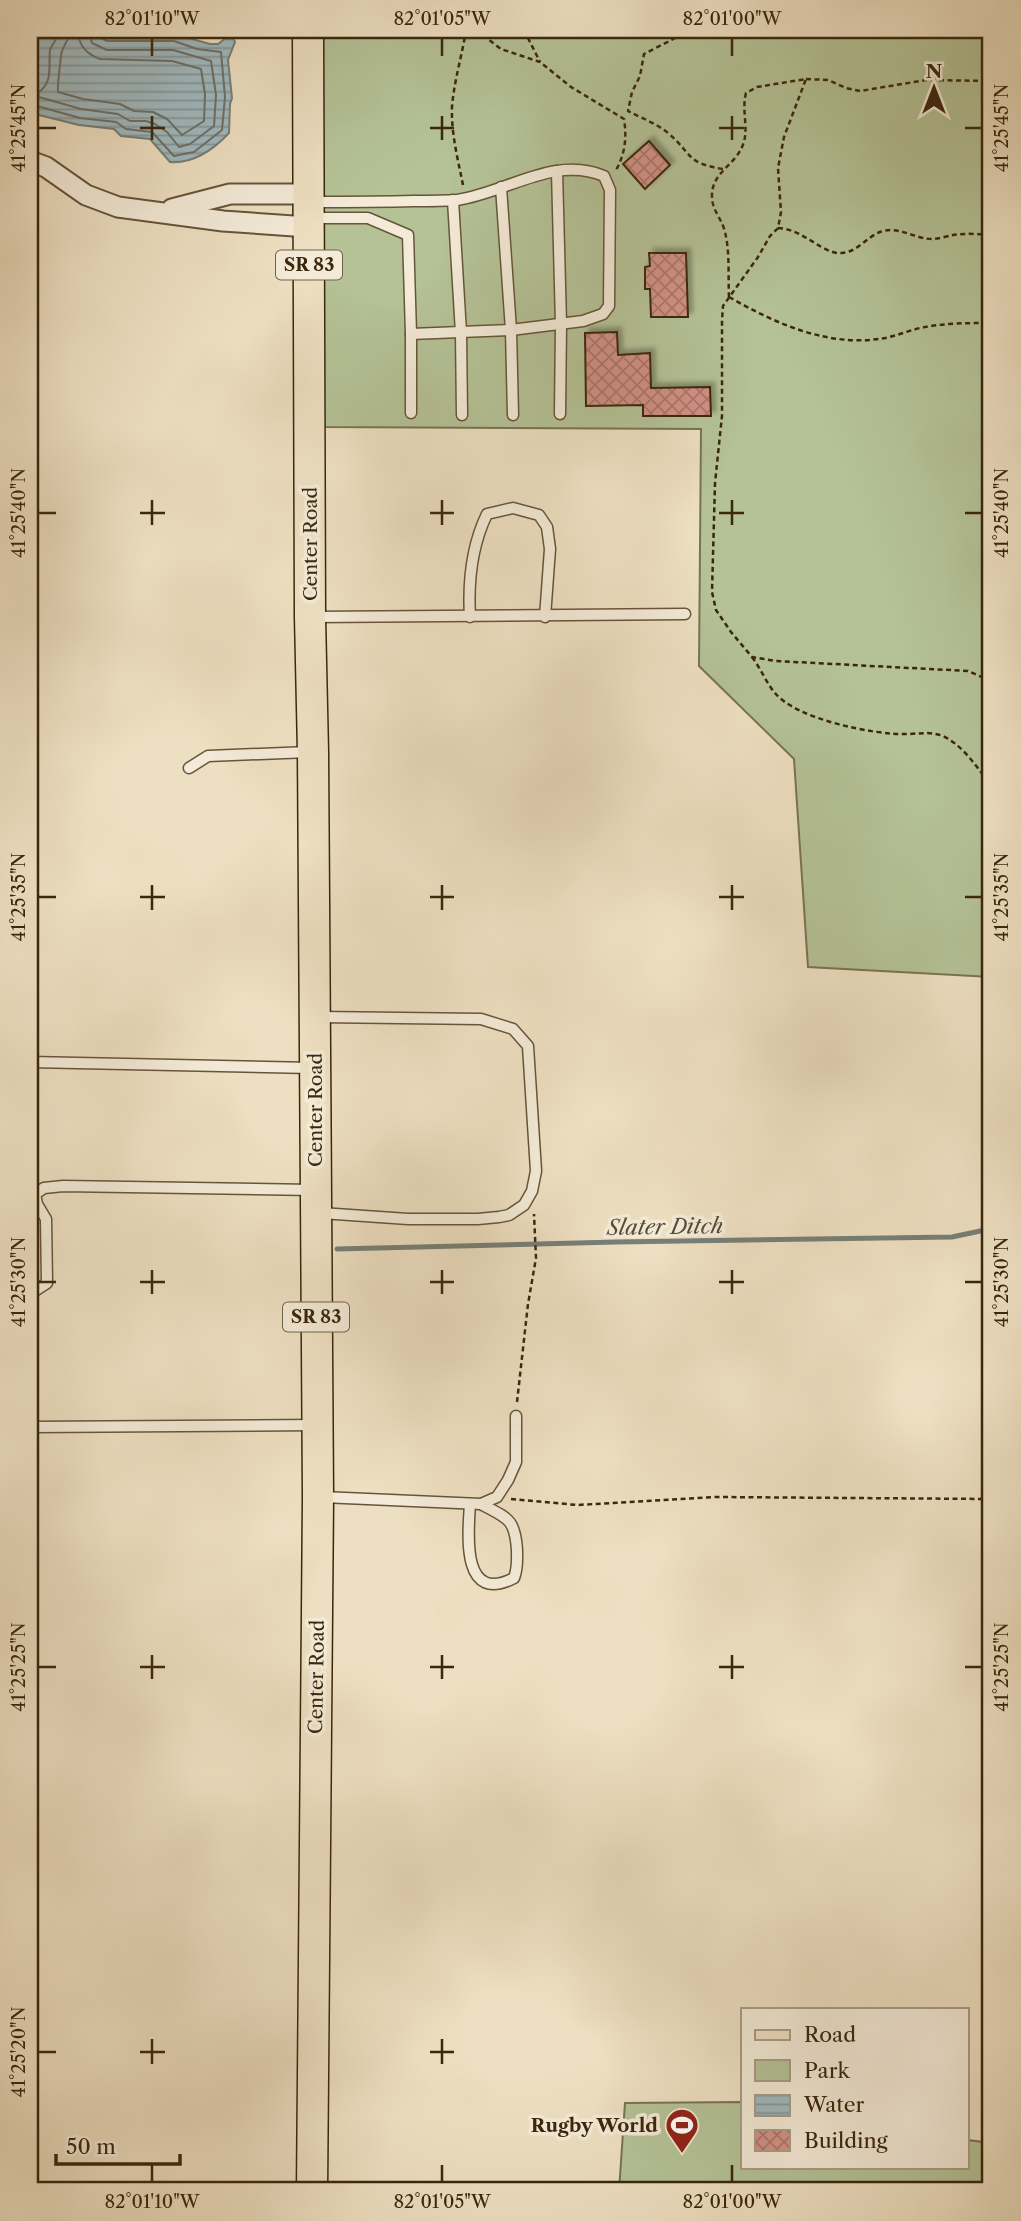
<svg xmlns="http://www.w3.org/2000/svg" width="1021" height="2221" font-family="'Libre Caslon Text',serif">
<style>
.green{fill:#b4c296;stroke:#777451;stroke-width:2}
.water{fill:url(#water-rules);stroke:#777f77;stroke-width:2}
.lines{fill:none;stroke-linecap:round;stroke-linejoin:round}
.shore{stroke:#6d7066;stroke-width:2}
.stream{stroke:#777f77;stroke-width:5}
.building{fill:url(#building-cross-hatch);stroke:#3a270c;stroke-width:2;filter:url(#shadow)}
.service-casing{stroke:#675539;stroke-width:13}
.minor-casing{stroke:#675539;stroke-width:23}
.primary-casing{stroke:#3a270c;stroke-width:33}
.path{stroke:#3a270c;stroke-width:2.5;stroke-dasharray:5 3.5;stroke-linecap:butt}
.service{stroke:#f3ead7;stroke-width:10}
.minor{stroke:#f3ead7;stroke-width:19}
.primary{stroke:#eddfc1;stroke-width:30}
.ticks{fill:none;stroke:#3a270c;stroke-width:2.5}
.labels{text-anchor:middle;stroke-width:7;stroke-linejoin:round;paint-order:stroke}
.shield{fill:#f3ead7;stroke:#726249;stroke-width:2}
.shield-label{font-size:18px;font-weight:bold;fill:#3a270c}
.street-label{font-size:19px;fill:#3a270c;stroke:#f3ead7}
.poi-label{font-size:19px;font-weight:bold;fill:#3a270c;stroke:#f3ead7;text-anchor:end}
.water-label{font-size:21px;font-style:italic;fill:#544c39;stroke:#f3ead7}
.neatline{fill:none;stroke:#3a270c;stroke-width:2.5}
.ticks-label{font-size:18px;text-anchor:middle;fill:#3a270c}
</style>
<defs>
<pattern id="water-rules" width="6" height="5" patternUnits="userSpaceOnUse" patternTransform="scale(1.75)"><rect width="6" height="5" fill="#a0b9bf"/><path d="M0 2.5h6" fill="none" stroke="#83969a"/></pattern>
<pattern id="building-cross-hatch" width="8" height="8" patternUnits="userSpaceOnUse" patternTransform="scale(1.75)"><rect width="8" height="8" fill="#d29186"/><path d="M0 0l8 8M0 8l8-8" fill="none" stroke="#ab766c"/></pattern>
<filter id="shadow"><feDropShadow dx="4.5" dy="-4.5" stdDeviation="2" flood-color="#0004"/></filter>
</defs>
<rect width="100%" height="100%" fill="#eddfc1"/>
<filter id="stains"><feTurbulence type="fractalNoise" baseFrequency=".00286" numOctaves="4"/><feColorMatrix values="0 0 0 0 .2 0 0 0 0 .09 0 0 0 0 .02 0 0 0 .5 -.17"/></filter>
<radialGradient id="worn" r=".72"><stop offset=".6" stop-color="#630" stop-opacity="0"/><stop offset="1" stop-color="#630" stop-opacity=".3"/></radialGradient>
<g class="green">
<polygon points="321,30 991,30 991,977 808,967 794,759 699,666 701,429 324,427"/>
<polygon points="743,2102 743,2167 967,2167 967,2140 991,2143 991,2191 619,2191 625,2103"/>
</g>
<path class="water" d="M67 30 71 33 100 31 108 34H174L210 44H218L226 38H233L235 42 228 60 232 98 230 104 229 133C213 150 194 164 170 162L150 139 121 136 114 129 79 125 35 114 30 109V91L35 68 33 48 36 42 41 34 46 32Z"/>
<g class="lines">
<g class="shore">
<path d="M59 30C59 39 52 43 50 50 48 67 54 81 38 93L39 97 81 109 118 114 130 121H146L155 124 167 132 179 147 190 144 214 126 216 95 211 61 173 50H107L92 43 88 30"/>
<path d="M70 30C69 40 65 43 62 51 61 54 57 90 58 92L83 99 120 104 134 111 153 112 167 119 182 135 204 121 205 94 201 69 172 61 100 59C86 54 78 45 78 30"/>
<polyline points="30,104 80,118 116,122 126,129 152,132 174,156 194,152 222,130 225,97 221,52 197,49 174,41 107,41 99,37 97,30"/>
</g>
<polyline class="stream" points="337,1249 616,1242 952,1237 985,1230 991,1226"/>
</g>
<g class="building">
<polygon points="649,141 670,165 645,189 623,164"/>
<polygon points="649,253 686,253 688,317 651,317 650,289 645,289 645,267 650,266"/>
<polygon points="617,332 618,355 650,353 651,388 710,387 711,416 643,416 643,405 586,406 585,333"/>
</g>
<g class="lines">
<defs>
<g id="service">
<polyline points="557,171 561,324 560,414"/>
<polyline points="501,187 511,330 513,415"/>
<polyline points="453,200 461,333 462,415"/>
<path d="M310 202C345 202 379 202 413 201 428 201 443 201 457 200 506 193 554 155 604 176L610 190 609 306 603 314 583 321 511 330 411 334 408 235 368 218H313"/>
<polyline points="411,334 411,413"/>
<polyline points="314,617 685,614"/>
<path d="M470 617C468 583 472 545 487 514L513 508 539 515 547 527 550 549 545 617"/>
<polyline points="189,768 208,756 309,752"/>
<polyline points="319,1017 481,1019 513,1029 528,1046 536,1171 532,1191 524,1205 509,1215 499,1217 478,1219 408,1219 321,1213"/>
<polyline points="30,1062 311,1068"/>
<polyline points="30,1294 47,1283 46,1219 37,1204 35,1194 44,1188 63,1186 313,1190"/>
<polyline points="30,1427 316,1425"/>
<polyline points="322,1497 481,1504 497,1497 508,1480 516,1462 516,1416"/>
<path d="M470 1504C468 1534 461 1605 514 1578 518 1568 517 1560 517 1550 515 1518 507 1518 481 1504"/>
</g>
<g id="minor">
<polyline points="30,161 46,167 86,195 118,207 223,221 308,227"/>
<polyline points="172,209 230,194 308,194"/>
</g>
<polyline id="primary" points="308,30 310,617 313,752 318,1497 312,2191"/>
</defs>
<use href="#service" class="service-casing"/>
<use href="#minor" class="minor-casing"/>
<use href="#primary" class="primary-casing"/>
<g class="path">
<path d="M476 30 501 49 540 62 571 87 624 119C627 138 625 154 616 170"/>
<polyline points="524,30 540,62"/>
<path d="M691 30 644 54 640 76 632 92 628 111C641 118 656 123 668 133 693 154 685 163 723 169"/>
<polyline points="806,79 828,80 846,88 860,91 926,80 991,81"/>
<path d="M463 185C458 160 451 133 452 107 454 81 462 56 466 30"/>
<path d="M778 228C804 229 823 255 842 253 857 252 867 237 880 232 898 225 914 239 932 239 939 239 947 236 953 235 966 233 979 234 991 235"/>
<path d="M729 297C728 276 730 252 725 232 722 219 712 210 712 197 711 173 734 166 742 147 750 130 741 111 746 93L757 87 806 79 784 137 778 168 781 212 778 228 770 236 758 257 723 306 722 320V416L715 483 712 592 716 610 731 632 752 657 776 661 968 671 991 681"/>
<path d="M729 297C775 323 824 346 879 339 896 337 913 328 931 326 951 323 971 323 991 323"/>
<path d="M752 657C761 669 767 684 775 693 796 719 874 735 906 734 919 734 930 731 943 736 964 746 977 768 991 785"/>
<polyline points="517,1402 528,1304 536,1258 534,1214"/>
<polyline points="511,1499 577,1505 716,1497 991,1499"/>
</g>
<use href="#service" class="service"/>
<use href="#minor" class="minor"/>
<use href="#primary" class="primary"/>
</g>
<path class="ticks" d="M152 38V56M442 38V56M732 38V56M152 116V140M442 116V140M732 116V140M38 128H56M140 128H165M430 128H454M719 128H744M965 128H982M152 500V525M442 500V525M732 500V525M38 513H56M140 513H165M430 513H454M719 513H744M965 513H982M152 885V910M442 885V910M732 885V910M38 897H56M140 897H165M430 897H454M719 897H744M965 897H982M152 1270V1294M442 1270V1294M732 1270V1294M38 1282H56M140 1282H165M430 1282H454M719 1282H744M965 1282H982M152 1655V1679M442 1655V1679M732 1655V1679M38 1667H56M140 1667H165M430 1667H454M719 1667H744M965 1667H982M152 2039V2064M442 2039V2064M38 2052H56M140 2052H165M430 2052H454M152 2165V2182M442 2165V2182M732 2165V2182"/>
<defs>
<symbol id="stadium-pin" viewBox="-11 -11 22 30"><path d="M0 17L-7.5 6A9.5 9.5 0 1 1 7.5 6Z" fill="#8f2418" stroke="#f3ead7"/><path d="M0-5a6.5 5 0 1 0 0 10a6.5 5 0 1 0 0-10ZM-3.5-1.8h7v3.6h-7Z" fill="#fff"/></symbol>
</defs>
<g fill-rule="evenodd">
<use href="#stadium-pin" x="663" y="2106" width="38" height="52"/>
</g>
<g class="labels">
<g class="shield">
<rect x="276" y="250.5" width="66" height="29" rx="5"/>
<rect x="283" y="1302.5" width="66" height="29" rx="5"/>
</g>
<g class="shield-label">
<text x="309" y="271">SR 83</text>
<text x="316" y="1323">SR 83</text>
</g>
<g class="street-label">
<text transform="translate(310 544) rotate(-90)" y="7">Center Road</text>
<text transform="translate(315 1110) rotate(-90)" y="7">Center Road</text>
<text transform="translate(316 1677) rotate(-89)" y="7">Center Road</text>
</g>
<g class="poi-label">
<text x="658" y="2132">Rugby World</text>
</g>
<g class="water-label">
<text transform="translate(665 1227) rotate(-1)" y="7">Slater Ditch</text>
</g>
</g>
<rect width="1021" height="2221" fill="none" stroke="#eddfc1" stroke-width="77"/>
<rect x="741" y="2008" width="228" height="161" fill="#f3ead7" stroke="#a99c86" stroke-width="2"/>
<rect x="755" y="2030" width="35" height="10" fill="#eddfc1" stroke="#a99c86" stroke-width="2"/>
<text x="804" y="2042" font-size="21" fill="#3a270c">Road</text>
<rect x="755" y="2060" width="35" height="21" fill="#b4c296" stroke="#a99c86" stroke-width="2"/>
<text x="804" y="2078" font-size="21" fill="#3a270c">Park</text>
<rect x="755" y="2095" width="35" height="21" fill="url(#water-rules)" stroke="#a99c86" stroke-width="2"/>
<text x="804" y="2112" font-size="21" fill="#3a270c">Water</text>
<rect x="755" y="2130" width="35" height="21" fill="url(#building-cross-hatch)" stroke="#a99c86" stroke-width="2"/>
<text x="804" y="2148" font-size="21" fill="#3a270c">Building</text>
<g transform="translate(934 88)" stroke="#f3ead7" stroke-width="5" paint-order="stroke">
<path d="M0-5L12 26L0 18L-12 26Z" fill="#3a270c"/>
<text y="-10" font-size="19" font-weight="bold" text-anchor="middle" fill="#3a270c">N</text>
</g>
<path d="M56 2154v10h124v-10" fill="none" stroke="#3a270c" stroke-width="3.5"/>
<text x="66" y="2154" font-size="21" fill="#3a270c" stroke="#f3ead7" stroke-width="5" paint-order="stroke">50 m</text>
<rect x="38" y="38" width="944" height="2144" class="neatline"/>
<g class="ticks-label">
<text x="152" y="25">82°01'10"W</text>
<text x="442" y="25">82°01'05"W</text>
<text x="732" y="25">82°01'00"W</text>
<text transform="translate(19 128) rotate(-90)" y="6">41°25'45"N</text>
<text transform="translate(1002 128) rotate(-90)" y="6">41°25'45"N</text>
<text transform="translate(19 513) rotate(-90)" y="6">41°25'40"N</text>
<text transform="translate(1002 513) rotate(-90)" y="6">41°25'40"N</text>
<text transform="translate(19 897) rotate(-90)" y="6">41°25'35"N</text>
<text transform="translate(1002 897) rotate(-90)" y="6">41°25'35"N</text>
<text transform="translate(19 1282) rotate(-90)" y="6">41°25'30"N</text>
<text transform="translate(1002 1282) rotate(-90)" y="6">41°25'30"N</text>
<text transform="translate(19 1667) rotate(-90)" y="6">41°25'25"N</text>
<text transform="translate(1002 1667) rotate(-90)" y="6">41°25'25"N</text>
<text transform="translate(19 2052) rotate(-90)" y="6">41°25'20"N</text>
<text x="152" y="2208">82°01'10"W</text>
<text x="442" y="2208">82°01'05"W</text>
<text x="732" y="2208">82°01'00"W</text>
</g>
<rect width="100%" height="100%" filter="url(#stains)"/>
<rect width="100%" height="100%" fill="url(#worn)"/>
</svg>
